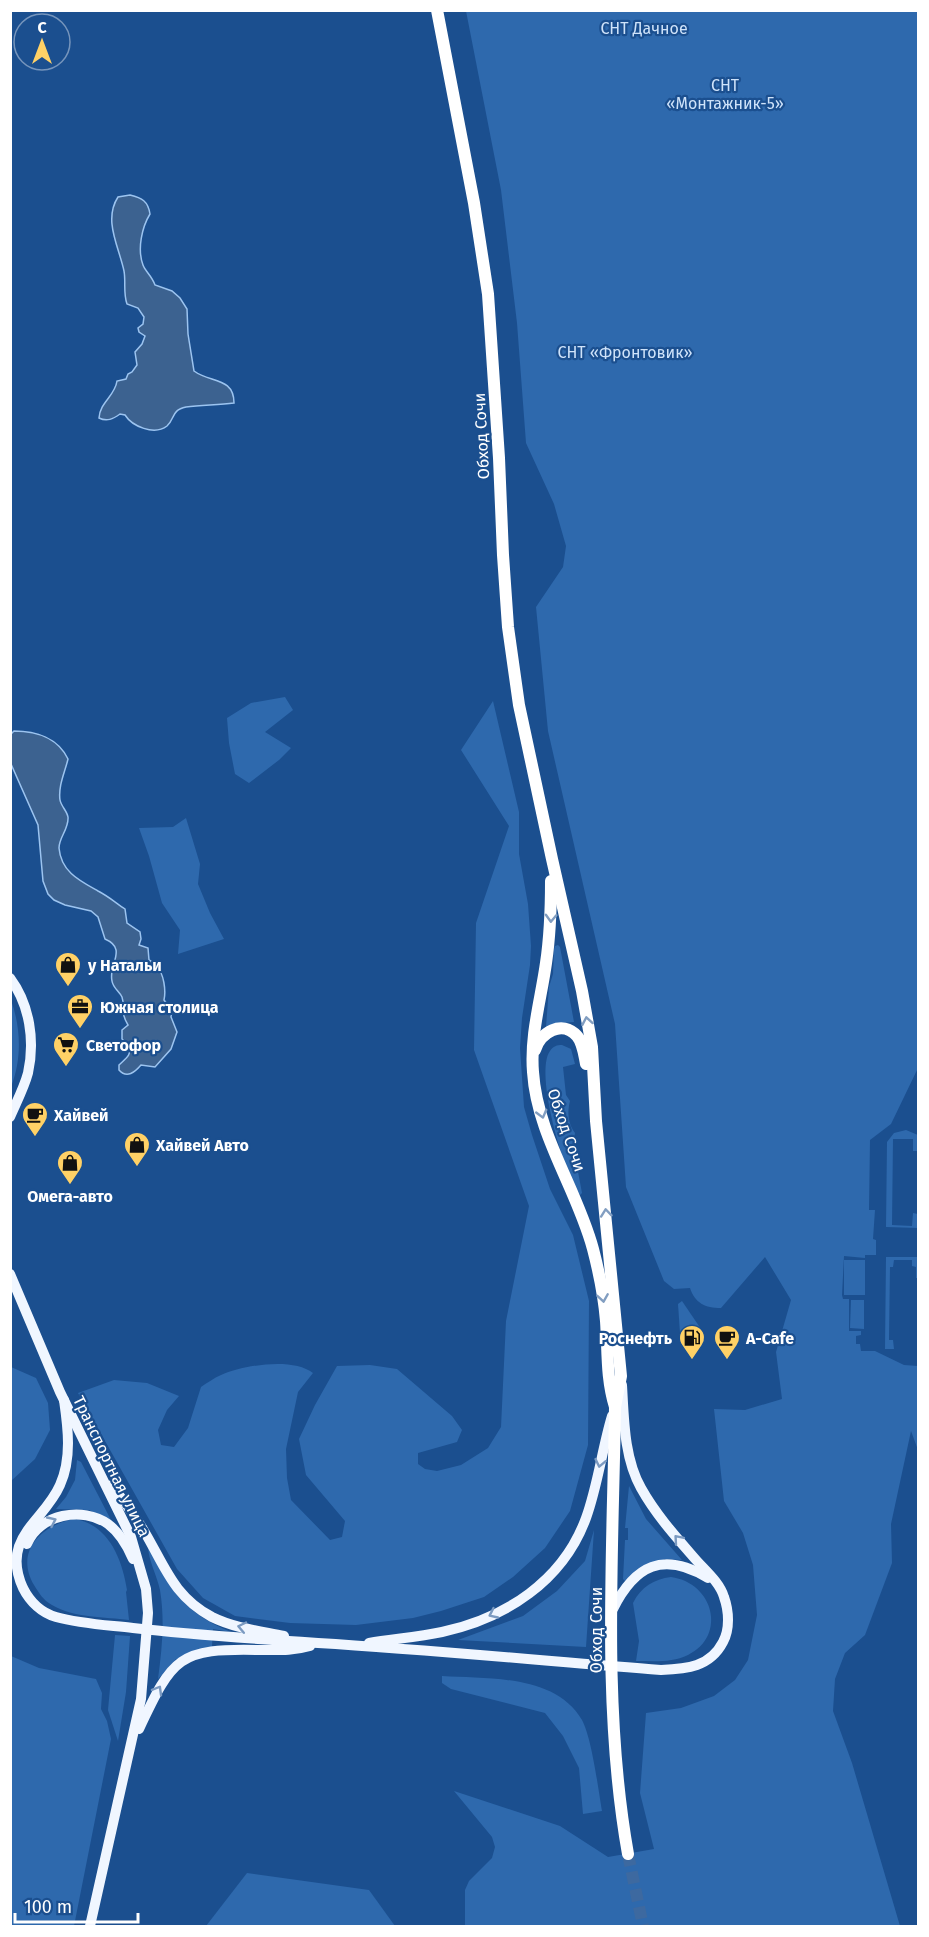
<svg xmlns="http://www.w3.org/2000/svg" width="929" height="1937" font-family="'Fira Sans',sans-serif">
<style>
.green{fill:#2e69ad}
.water{fill:#3c6290;stroke:#9cc4f0;stroke-width:1.5}
.lines{fill:none;stroke-linecap:round;stroke-linejoin:round}
.highway-tunnel{stroke:#3d69a0;stroke-width:12;stroke-dasharray:12 6;stroke-linecap:butt}
.major{stroke:#f0f6ff;stroke-width:10}
.highway{stroke:#fff;stroke-width:12}
.oneway{stroke:#829ec1}
.oneway2{stroke:#7b9ac1}
.labels{text-anchor:middle;stroke-width:4.5;stroke-linejoin:round;paint-order:stroke}
.park-label{font-size:16px;fill:#cfe3fa;stroke:#1b4f8f}
.street-label{font-size:16px;fill:#fff;stroke:#1b4f8f}
.poi-label{font-size:16px;font-weight:bold;fill:#fff;stroke:#1b4f8f;text-anchor:start}
</style>
<rect width="100%" height="100%" fill="#1b4f8f"/>
<g class="green">
<path d="M466 11H918V1068L891 1124 870 1140 869 1210H875L873 1239 876 1240V1255H865V1258L844 1256 842 1295 843 1299H849V1331H861V1335L856 1336V1344H860L861 1351H875L904 1365 918 1366V1450L911 1431 891 1524 892 1563 865 1635 845 1653 835 1679 833 1711 852 1763 900 1926H465V1890L469 1881 492 1858 495 1847 492 1837 454 1791 560 1826 608 1857 654 1849 640 1793 646 1713 681 1708 714 1696 735 1680 748 1660 757 1615 753 1565 743 1533 724 1501 714 1409 745 1410 782 1399 776 1352 791 1300 765 1257 721 1308C705 1308 695 1303 690 1288L674 1289 664 1281 626 1187 615 1024 548 731 536 607 563 567 566 546 554 504 526 443 517 323 501 190Z"/>
<polygon points="285,697 293,710 265,732 291,748 279,760 249,783 235,774 229,743 227,718 251,703"/>
<path d="M493 701 519 812V854L528 904 531 946 530 965 522 1018 520 1048 524 1107 532 1135 550 1189 573 1235 589 1301 588 1445 570 1511 545 1548 513 1577 484 1597 441 1611 413 1618 356 1625 290 1623 235 1616 203 1598 177 1569 78 1393 114 1380 147 1383 179 1396 167 1410 158 1430 161 1445 174 1447 188 1428 201 1387C207 1383 214 1378 221 1375 244 1365 293 1357 313 1373L298 1392 286 1449 287 1478 291 1500 330 1540 342 1537 345 1521 306 1475 299 1439 315 1405 337 1366 370 1365 397 1369 452 1416 462 1430 457 1442 418 1453V1464L425 1469 437 1471 461 1465 488 1448 501 1427 506 1321 529 1206 474 1050 476 923 509 826 461 750Z"/>
<polygon points="186,818 200,864 198,884 210,913 224,939 178,954 180,930 162,903 149,856 139,828 173,827"/>
<polygon points="558,945 560,947 574,1022 561,1023 546,1027 549,987 553,974 554,949 555,946"/>
<path d="M11 1000C21 1028 22 1059 11 1087L12 1045Z"/>
<path d="M562 1045 571 1049 575 1064 563 1067 566 1095 570 1101C567 1112 568 1124 575 1133L573 1145 582 1193 580 1195C564 1175 534 1072 550 1051 553 1046 557 1045 562 1045Z"/>
<polygon points="906,1130 918,1135 918,1151 913,1151 913,1139 893,1139 892,1225 912,1226 913,1213 918,1214 918,1228 886,1227 887,1142 894,1133"/>
<polygon points="886,1257 918,1257 918,1278 916,1278 916,1267 912,1266 912,1260 894,1260 893,1267 890,1267 889,1340 893,1340 894,1349 885,1349"/>
<rect x="844" y="1260" width="21" height="35"/>
<polygon points="851,1300 864,1300 864,1329 850,1328"/>
<polygon points="682,1301 701,1329 699,1335 684,1336 680,1333 678,1304"/>
<polygon points="11,1367 36,1378 48,1403 50,1430 35,1459 11,1481"/>
<polygon points="77,1460 81,1462 112,1522 89,1510 56,1509 66,1497 75,1480"/>
<polygon points="629,1486 646,1519 682,1560 665,1559 625,1581 623,1579 625,1540 628,1540 628,1528 625,1528"/>
<path d="M74 1519C108 1524 122 1558 127 1590L126 1592 129 1620C105 1617 74 1618 52 1605 43 1600 39 1593 34 1585 14 1551 42 1525 74 1519Z"/>
<polygon points="594,1530 586,1647 458,1640 523,1616 557,1591 585,1561"/>
<path d="M148 1546C171 1591 183 1612 231 1632L213 1629 212 1646 285 1649 176 1659 158 1679C162 1649 165 1620 160 1590 157 1576 148 1559 148 1546Z"/>
<path d="M671 1577C714 1583 727 1636 688 1655 672 1663 654 1661 636 1661L639 1641 633 1603C641 1587 654 1579 671 1577Z"/>
<polygon points="115,1635 130,1636 126,1692 118,1741 108,1710"/>
<polygon points="11,1656 39,1668 96,1679 102,1693 101,1709 107,1721 111,1739 74,1926 11,1926"/>
<path d="M442 1676C488 1679 555 1674 582 1720 592 1739 598 1788 602 1811L583 1814 579 1768 563 1736 545 1713 451 1689 442 1683Z"/>
<polygon points="247,1873 369,1890 395,1926 206,1926"/>
</g>
<g class="water">
<path d="M130 195C142 198 148 201 150 214 142 227 137 249 143 265 145 271 152 276 155 285L172 291 180 298 187 309 188 334 194 371C210 383 234 377 234 403 218 405 202 405 186 407 171 410 175 419 167 426 154 436 132 426 125 415L120 414C113 419 107 422 99 418 100 402 115 396 117 381L126 379 128 374 132 372 137 365 135 352 142 344 145 336 139 332 138 328 143 324 144 317 138 308 127 304C123 293 126 282 124 271 119 247 103 220 118 197Z"/>
<path d="M14 731C36 731 58 738 68 759 65 772 58 786 60 800 61 806 67 811 68 817 69 829 59 837 59 848 61 872 80 881 98 891 108 896 116 903 125 909L127 923 140 932 141 939 139 945 148 948 149 960 158 965 157 968C164 973 166 991 164 1000L172 1010 171 1017 177 1032 171 1049 155 1067 141 1065C135 1072 127 1079 119 1070V1065C126 1058 131 1056 130 1046L122 1039V1030L128 1025C120 1012 126 1010 122 997 119 991 113 988 112 981 108 964 128 949 105 939L98 917 91 911 65 905 54 900 48 894 43 881 38 825 11 764V734Z"/>
</g>
<g class="lines">
<polyline class="highway-tunnel" points="628,1854 643,1926"/>
<g class="major">
<path d="M10 978C30 1005 35 1041 28 1073 24 1088 16 1103 10 1117"/>
<polyline points="10,1274 60,1392 131,1537 146,1589 148,1613 141,1699 90,1926"/>
<path d="M64 1400C68 1428 72 1458 60 1485 44 1522 0 1537 23 1588 30 1602 42 1613 56 1617 81 1624 107 1625 133 1628 194 1635 256 1639 318 1643 432 1650 547 1661 661 1670 687 1669 710 1667 723 1642 730 1629 729 1611 724 1597 720 1583 706 1571 697 1561 677 1538 656 1515 641 1488 624 1458 624 1419 622 1385"/>
<path d="M112 1485C122 1500 135 1515 144 1531 165 1566 173 1596 212 1617 234 1628 260 1631 284 1636"/>
<path d="M27 1544C39 1514 83 1506 108 1524 120 1533 127 1545 133 1559"/>
<path d="M613 1609C635 1565 663 1551 708 1578"/>
<path d="M369 1643C393 1639 418 1637 442 1632 506 1618 563 1581 586 1518 598 1485 602 1449 612 1416"/>
<path d="M139 1729C173 1657 178 1648 260 1650 277 1650 293 1651 310 1646"/>
</g>
<g class="highway">
<path d="M437 10 474 203 488 294 499 458 503 555 508 627 519 705 552 859 582 991 592 1047 596 1121 621 1376 615 1407C613 1554 602 1708 628 1854"/>
<path d="M551 881C551 909 550 936 546 963 541 999 530 1035 533 1072 537 1135 577 1189 593 1249 599 1272 604 1297 606 1321 608 1350 606 1378 615 1407"/>
<path d="M535 1050C540 1033 562 1019 577 1036 583 1043 584 1054 586 1064"/>
</g>
</g>
<defs><path id="oneway-chevron" d="M-2-3.5L2.5 0L-2 3.5" fill="none" stroke-width="1.6" stroke-linecap="round" stroke-linejoin="round" transform="scale(1.5)"/></defs>
<g class="oneway">
<use href="#oneway-chevron" transform="translate(551 918) rotate(92)"/>
<use href="#oneway-chevron" transform="translate(587 1021) rotate(-100)"/>
<use href="#oneway-chevron" transform="translate(542 1114) rotate(75)"/>
<use href="#oneway-chevron" transform="translate(606 1213) rotate(-96)"/>
<use href="#oneway-chevron" transform="translate(603 1298) rotate(81)"/>
</g>
<g class="oneway2">
<use href="#oneway-chevron" transform="translate(600 1463) rotate(102)"/>
<use href="#oneway-chevron" transform="translate(52 1521) rotate(-25)"/>
<use href="#oneway-chevron" transform="translate(678 1539) rotate(-131)"/>
<use href="#oneway-chevron" transform="translate(493 1614) rotate(155)"/>
<use href="#oneway-chevron" transform="translate(242 1627) rotate(-168)"/>
<use href="#oneway-chevron" transform="translate(158 1690) rotate(-60)"/>
</g>
<defs>
<symbol id="shop-pin" viewBox="-11 -11 22 30"><path d="M0 17L-7.5 6A9.5 9.5 0 1 1 7.5 6Z" fill="#ffd166" stroke="#1b4f8f"/><path d="M-5-2.5h2.3a2.7 3.5 0 0 1 5.4 0H5L5.5 6h-11ZM-1.5-2.5h3a1.5 2.3 0 0 0-3 0Z" fill="#111"/></symbol>
<symbol id="office-pin" viewBox="-11 -11 22 30"><path d="M0 17L-7.5 6A9.5 9.5 0 1 1 7.5 6Z" fill="#ffd166" stroke="#1b4f8f"/><path d="M-6-3h4V-5.5h4V-3h4V5H-6ZM-1-4.5V-3h2v-1.5ZM-6 0V1H6V0Z" fill="#111"/></symbol>
<symbol id="supermarket-pin" viewBox="-11 -11 22 30"><path d="M0 17L-7.5 6A9.5 9.5 0 1 1 7.5 6Z" fill="#ffd166" stroke="#1b4f8f"/><path d="M-6-5.5h2.5l.6 2H6L4.5 2H-2.5L-4.4-4H-6ZM-1.5 3.2a1.3 1.3 0 1 0 .1 0ZM3 3.2a1.3 1.3 0 1 0 .1 0Z" fill="#111"/></symbol>
<symbol id="cafe-pin" viewBox="-11 -11 22 30"><path d="M0 17L-7.5 6A9.5 9.5 0 1 1 7.5 6Z" fill="#ffd166" stroke="#1b4f8f"/><path d="M-5.5-4.5H6V0H3Q3 3.5 0 3.5H-2.5Q-5.5 3.5-5.5 0ZM3-3.2v2h1.7v-2ZM-6 4.5H4V6H-6Z" fill="#111"/></symbol>
<symbol id="fuel-pin" viewBox="-11 -11 22 30"><path d="M0 17L-7.5 6A9.5 9.5 0 1 1 7.5 6Z" fill="#ffd166" stroke="#1b4f8f"/><path d="M-5.5-6h7V0h2V4h1.3V-2.5L3-4.5l.8-.8L6-3V5H2.5V1h-1V6h-7ZM-4.2-4.7v3.2H.2V-4.7Z" fill="#111"/></symbol>
</defs>
<g fill-rule="evenodd">
<use href="#shop-pin" x="53" y="950" width="30" height="40"/>
<use href="#office-pin" x="65" y="992" width="30" height="40"/>
<use href="#supermarket-pin" x="51" y="1030" width="30" height="40"/>
<use href="#cafe-pin" x="20" y="1100" width="30" height="40"/>
<use href="#shop-pin" x="122" y="1130" width="30" height="40"/>
<use href="#shop-pin" x="55" y="1148" width="30" height="40"/>
<use href="#fuel-pin" x="677" y="1323" width="30" height="40"/>
<use href="#cafe-pin" x="712" y="1323" width="30" height="40"/>
</g>
<g class="labels">
<g class="park-label">
<text x="644" y="34">СНТ Дачное</text>
<text x="725" y="91">СНТ<tspan x="725" dy="18">«Монтажник-5»</tspan></text>
<text x="625" y="358">СНТ «Фронтовик»</text>
</g>
<g class="street-label">
<text transform="translate(481 436) rotate(-93)" y="6">Обход Сочи</text>
<text transform="translate(567 1130) rotate(71)" y="6">Обход Сочи</text>
<text transform="translate(112 1466) rotate(64)" y="6">Транспортная улица</text>
<text transform="translate(596 1630) rotate(-90)" y="6">Обход Сочи</text>
</g>
<g class="poi-label">
<text x="88" y="971">у Натальи</text>
<text x="100" y="1013">Южная столица</text>
<text x="86" y="1051">Светофор</text>
<text x="54" y="1121">Хайвей</text>
<text x="156" y="1151">Хайвей Авто</text>
<text x="70" y="1202" text-anchor="middle">Омега-авто</text>
<text x="672" y="1344" text-anchor="end">Роснефть</text>
<text x="746" y="1344">A-Cafe</text>
</g>
</g>
<rect width="929" height="1937" fill="none" stroke="#ffffff" stroke-width="24"/>
<g transform="translate(42 42)"><circle r="28" fill="#1b4f8f" stroke="#7695bc" stroke-width="1.5"/>
<path d="M0-4.5L10 22L0 15L-10 22Z" fill="#ffd166"/>
<text y="-9" font-size="16" font-weight="bold" text-anchor="middle" fill="#ffffff">С</text>
</g>
<path d="M15 1913v9h123v-9" fill="none" stroke="#ffffff" stroke-width="3"/>
<text x="24" y="1913" font-size="18" fill="#ffffff" stroke="#1b4f8f" stroke-width="4.5" paint-order="stroke">100 m</text>
</svg>
